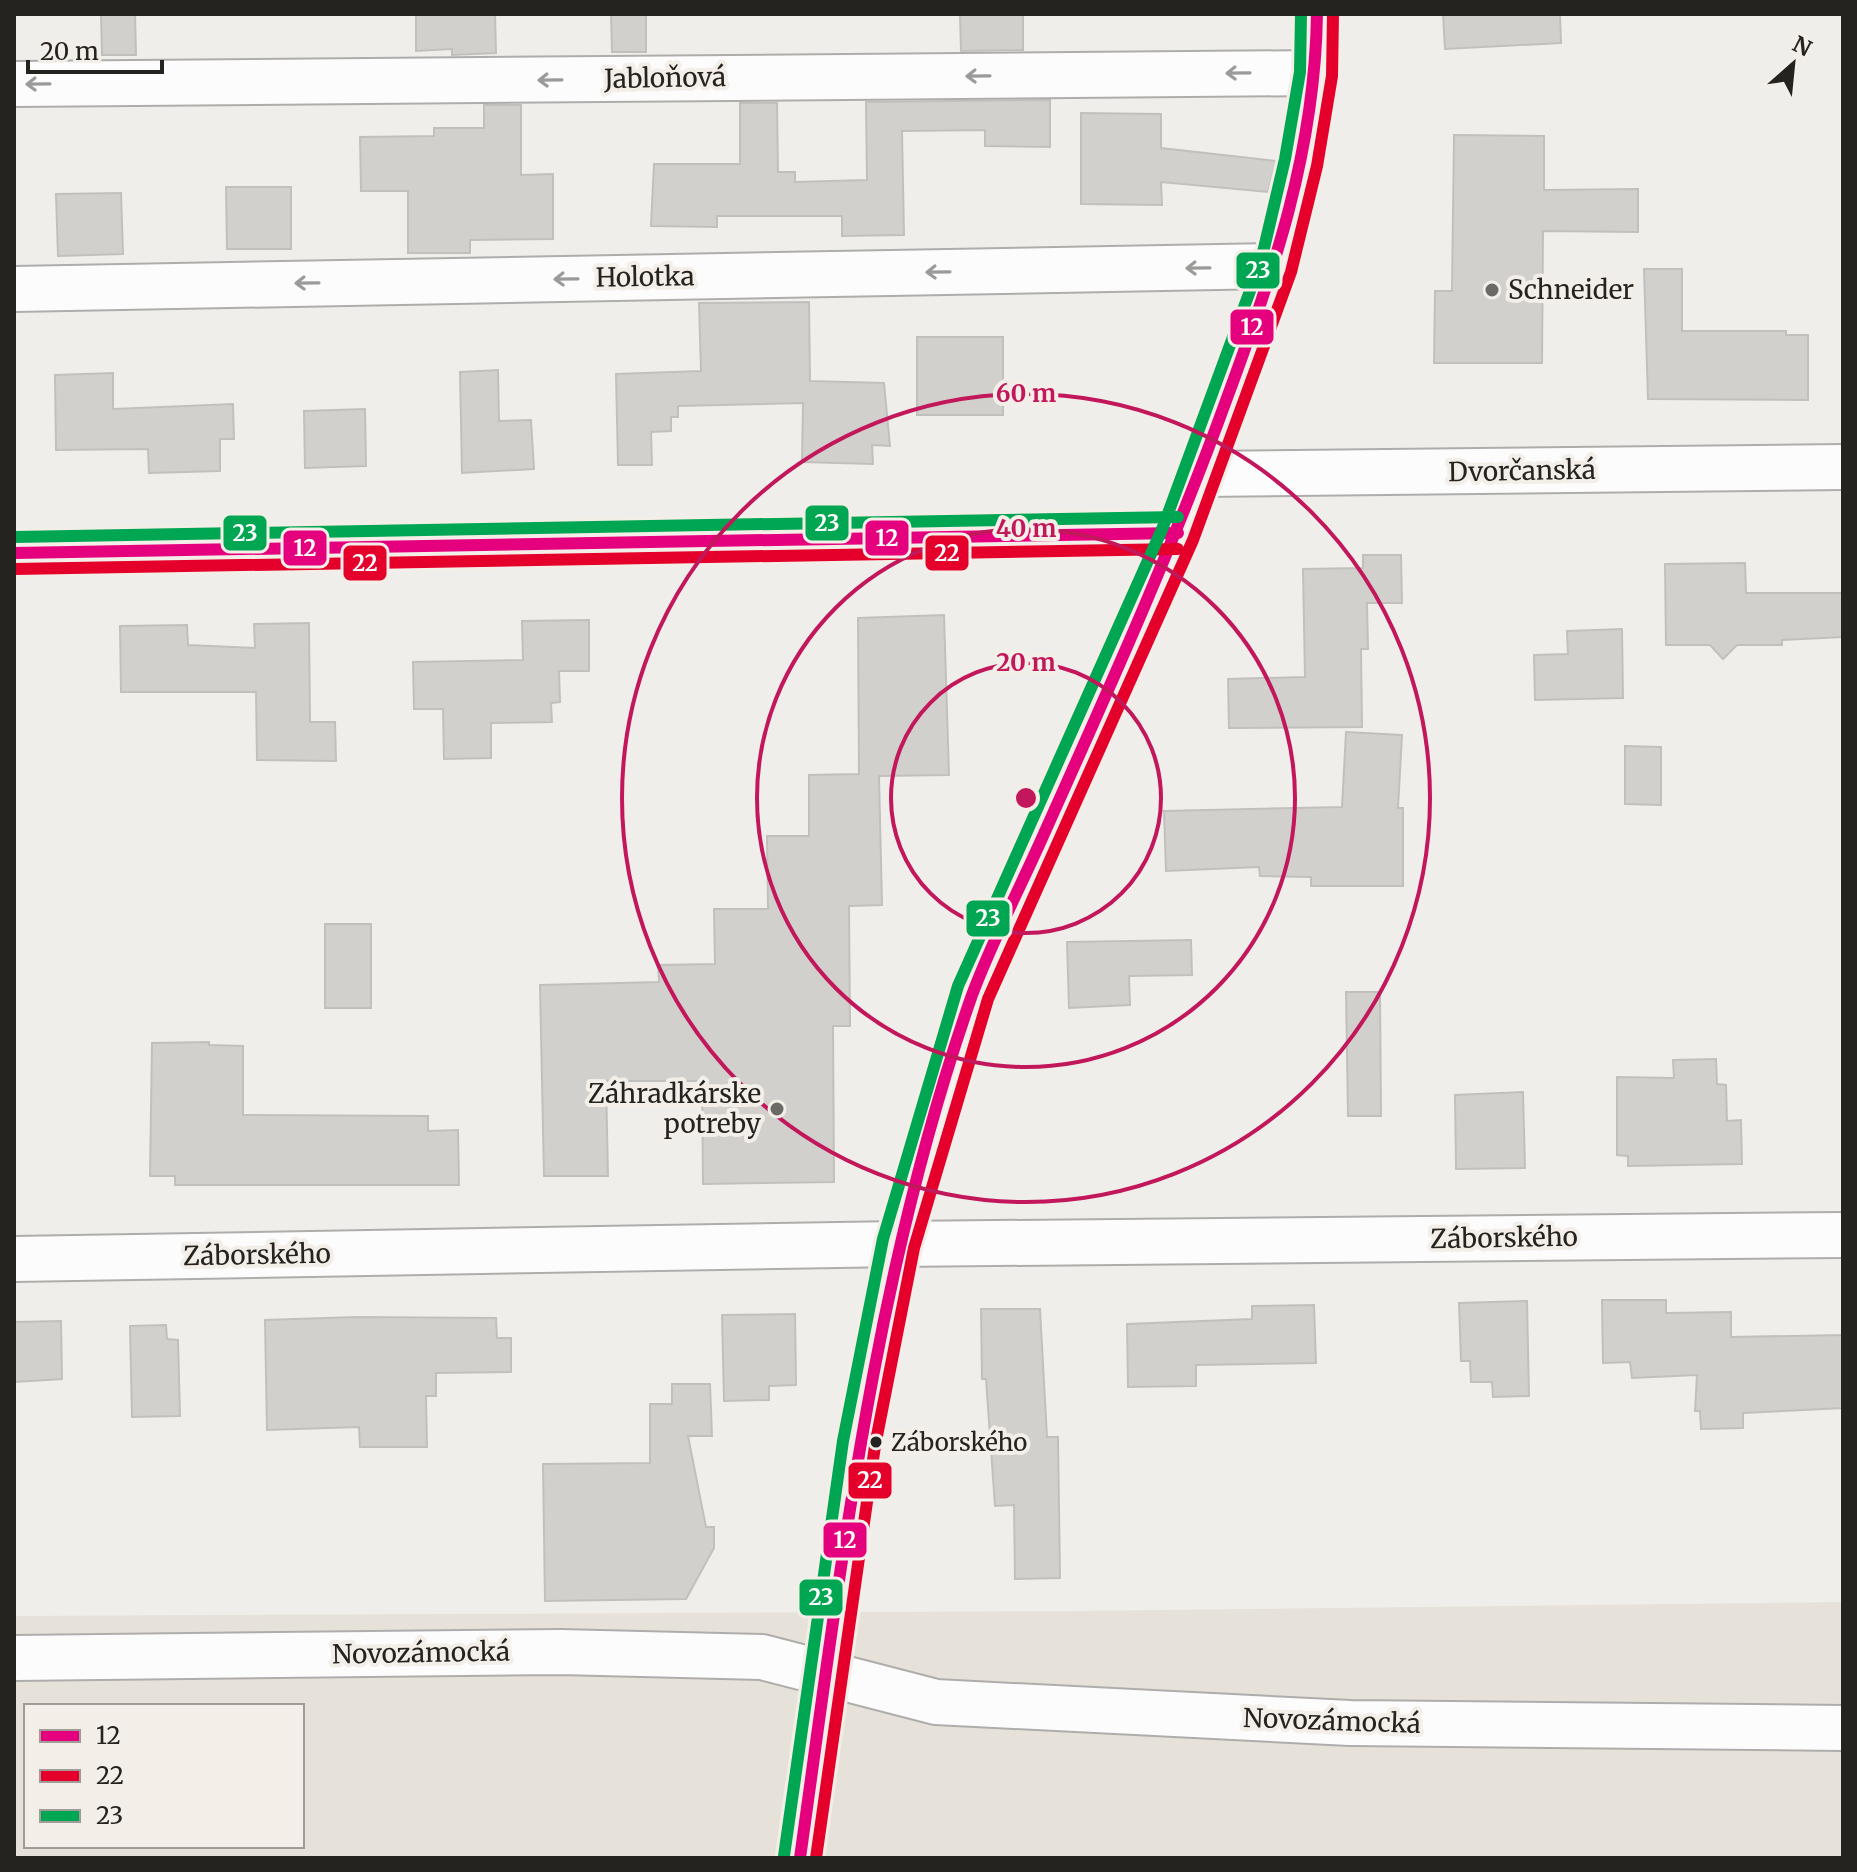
<svg xmlns="http://www.w3.org/2000/svg" width="1857" height="1872" font-family="Merriweather,serif">
<style>
.built{fill:#e7e2d9;fill-rule:evenodd}
.building{fill:#d2d0cd;stroke:#c2c0bd;stroke-width:2}
.lines{fill:none;stroke-linecap:round;stroke-linejoin:round}
.minor-casing{stroke:#afadab;stroke-width:48}
.major-casing{stroke:#afadab;stroke-width:48}
.minor{stroke:#fdfcfc;stroke-width:44}
.major{stroke:#fdfcfc;stroke-width:44}
.bus-1-casing{stroke:#f3eee8;stroke-width:18}
.bus-2-casing{stroke:#f3eee8;stroke-width:18}
.bus-3-casing{stroke:#f3eee8;stroke-width:18}
.bus-1{stroke:#e5007d;stroke-width:12}
.bus-2{stroke:#e4002b;stroke-width:12}
.bus-3{stroke:#00a651;stroke-width:12}
.oneway{stroke:#9b9a99}
.ring{fill:none;stroke:#c2185b;stroke-width:4}
.poi-dot{fill:#6b6a67;stroke:#f3eee8;stroke-width:3}
.bus-dot{fill:#242320;stroke:#f3eee8;stroke-width:3}
.labels{text-anchor:middle;stroke-width:8;stroke-linejoin:round;paint-order:stroke}
.bus-label{font-size:24px;fill:#242320;stroke:#f3eee8;text-anchor:start}
.street-label{font-size:26px;fill:#242320;stroke:#f3eee8}
.poi-label{font-size:26px;fill:#242320;stroke:#f3eee8;text-anchor:start}
.centre{fill:#c2185b;stroke:#f3eee8;stroke-width:4}
.ring-label{font-size:24px;text-anchor:middle;font-weight:bold;fill:#c2185b;stroke:#f3eee8;stroke-width:8;stroke-linejoin:round;paint-order:stroke}
.line-badge{stroke:#f3eee8;stroke-width:3}
.badge-label{font-size:22px;text-anchor:middle;font-weight:bold;fill:#fff}
</style>
<rect width="100%" height="100%" fill="#f0eeeb"/>
<path class="built" d="M1843 1602V1858H14V1616L1072 1611ZM26 1706H302V1846H26Z"/>
<g class="building">
<polygon points="101,14 135,14 136,55 102,55"/>
<polygon points="416,14 495,14 496,53 452,55 452,49 416,51"/>
<polygon points="611,14 646,14 646,52 612,52"/>
<polygon points="960,14 1023,14 1023,50 961,51"/>
<polygon points="1443,14 1560,14 1561,43 1445,49"/>
<polygon points="1050,100 1050,147 985,146 985,130 902,131 904,235 842,236 842,216 717,216 717,227 651,226 654,164 740,164 740,103 777,103 778,172 795,172 795,182 867,180 866,102"/>
<polygon points="484,105 521,105 521,175 553,174 553,239 470,240 470,253 408,253 408,191 361,191 360,137 434,136 434,128 484,128"/>
<polygon points="1081,113 1161,114 1161,148 1276,161 1268,192 1161,182 1162,205 1081,204"/>
<polygon points="1454,135 1544,136 1544,190 1638,189 1638,232 1543,231 1542,363 1434,363 1435,291 1452,291"/>
<polygon points="226,187 291,187 291,249 227,249"/>
<polygon points="121,193 123,254 58,256 56,194"/>
<polygon points="1644,269 1682,269 1682,331 1786,331 1786,335 1808,335 1808,400 1648,399"/>
<polygon points="809,302 810,381 884,383 890,446 872,445 873,464 802,462 803,403 678,406 678,417 671,417 671,431 651,432 652,465 618,465 616,374 701,371 699,303"/>
<rect x="917" y="337" width="86" height="78"/>
<polygon points="498,370 499,421 531,420 534,469 462,473 460,372"/>
<polygon points="113,373 113,409 233,404 234,439 220,439 220,471 149,473 148,449 56,450 55,375"/>
<polygon points="365,409 366,466 305,468 304,411"/>
<polygon points="1363,555 1401,555 1402,603 1367,603 1368,649 1361,649 1362,727 1229,728 1228,679 1305,677 1303,569 1363,568"/>
<polygon points="1745,563 1746,593 1843,593 1843,637 1782,640 1782,645 1737,645 1723,659 1710,645 1666,645 1665,564"/>
<polygon points="944,615 949,775 879,776 882,905 849,906 850,1026 833,1026 834,1182 703,1184 702,1081 606,1081 608,1176 544,1176 540,985 659,982 658,965 715,964 714,909 768,909 767,836 809,836 809,775 859,774 858,618"/>
<polygon points="589,620 589,671 559,671 560,702 551,703 552,722 491,723 491,758 444,759 443,709 414,709 413,662 523,660 522,621"/>
<polygon points="309,623 310,722 335,722 336,761 257,760 256,692 121,692 120,626 187,625 188,645 255,648 254,624"/>
<polygon points="1622,629 1623,698 1535,700 1534,655 1568,654 1567,631"/>
<polygon points="1346,732 1402,735 1398,808 1403,808 1403,886 1311,886 1311,877 1260,876 1259,867 1166,871 1164,811 1342,807"/>
<polygon points="1625,746 1661,747 1661,805 1625,804"/>
<rect x="325" y="924" width="46" height="84"/>
<polygon points="1191,940 1192,975 1129,976 1130,1005 1069,1008 1067,942"/>
<polygon points="1346,992 1380,992 1381,1116 1348,1116"/>
<polygon points="209,1042 209,1045 243,1046 243,1115 428,1116 428,1131 458,1130 459,1185 175,1185 175,1176 150,1176 152,1043"/>
<polygon points="1716,1059 1717,1084 1726,1085 1727,1121 1741,1120 1742,1164 1628,1166 1628,1156 1617,1155 1617,1077 1674,1078 1673,1060"/>
<polygon points="1523,1092 1525,1168 1456,1169 1455,1095"/>
<polygon points="1602,1300 1666,1300 1666,1313 1731,1312 1731,1337 1843,1335 1843,1408 1743,1413 1743,1428 1701,1429 1700,1411 1695,1411 1697,1375 1632,1378 1630,1362 1603,1363"/>
<polygon points="1527,1301 1529,1396 1493,1397 1492,1382 1471,1382 1470,1361 1461,1361 1459,1303"/>
<polygon points="1314,1305 1316,1363 1196,1365 1196,1386 1128,1387 1127,1324 1252,1319 1252,1306"/>
<polygon points="981,1309 1040,1309 1047,1437 1058,1437 1060,1578 1015,1579 1014,1505 995,1506 986,1379 982,1379"/>
<polygon points="795,1314 796,1385 769,1386 769,1400 724,1401 722,1315"/>
<polygon points="357,1317 496,1318 497,1338 511,1338 511,1372 436,1373 436,1396 426,1396 427,1447 360,1447 359,1427 267,1430 265,1320"/>
<polygon points="61,1321 62,1379 15,1382 14,1322"/>
<polygon points="166,1325 167,1339 178,1340 180,1416 132,1417 130,1326"/>
<polygon points="672,1384 710,1384 712,1436 688,1436 706,1527 714,1527 714,1548 686,1599 545,1601 543,1464 650,1463 650,1404 672,1404"/>
</g>
<g class="lines">
<defs>
<g id="minor">
<polyline points="14,84 1316,73"/>
<polyline points="14,289 1276,266"/>
<polyline points="1202,474 1843,467"/>
<polyline points="14,553 1178,533"/>
<polyline points="14,1259 898,1244 1843,1235"/>
<polyline points="14,1658 560,1652 762,1657 936,1702 1350,1723 1843,1728"/>
</g>
<polyline id="major" points="800,1858 859,1443 898,1244 973,993 1178,533 1276,266 1301,162 1316,73 1317,14"/>
</defs>
<use href="#minor" class="minor-casing"/>
<use href="#major" class="major-casing"/>
<use href="#minor" class="minor"/>
<use href="#major" class="major"/>
<defs>
<g id="bus-1">
<polyline points="14,553 1178,533"/>
<path d="M800 1858C841 1567 874 1274 972 995 992 941 1020 888 1043 836 1108 691 1173 547 1227 398 1274 271 1315 151 1317 14"/>
</g>
<g id="bus-2">
<polyline points="14,569 1178,549"/>
<polyline points="816,1858 875,1446 914,1248 988,999 1193,540 1291,272 1317,166 1332,76 1333,14"/>
</g>
<g id="bus-3">
<polyline points="14,537 1178,517"/>
<polyline points="784,1856 843,1441 883,1239 958,986 1163,527 1261,261 1285,159 1300,72 1301,14"/>
</g>
</defs>
<use href="#bus-1" class="bus-1-casing"/>
<use href="#bus-2" class="bus-2-casing"/>
<use href="#bus-3" class="bus-3-casing"/>
<use href="#bus-1" class="bus-1"/>
<use href="#bus-2" class="bus-2"/>
<use href="#bus-3" class="bus-3"/>
</g>
<defs><path id="oneway-shaft" d="M-6 0H5M1.5-3L5.5 0L1.5 3" fill="none" stroke-width="1.6" stroke-linecap="round" stroke-linejoin="round" transform="scale(2)"/></defs>
<g class="oneway">
<use href="#oneway-shaft" transform="translate(1238 73) rotate(179)"/>
<use href="#oneway-shaft" transform="translate(978 76) rotate(179)"/>
<use href="#oneway-shaft" transform="translate(550 80) rotate(179)"/>
<use href="#oneway-shaft" transform="translate(38 84) rotate(179)"/>
<use href="#oneway-shaft" transform="translate(1198 268) rotate(179)"/>
<use href="#oneway-shaft" transform="translate(938 272) rotate(179)"/>
<use href="#oneway-shaft" transform="translate(566 279) rotate(179)"/>
<use href="#oneway-shaft" transform="translate(307 283) rotate(179)"/>
</g>
<g class="ring">
<circle cx="1026" cy="798" r="135"/>
<circle cx="1026" cy="798" r="269"/>
<circle cx="1026" cy="798" r="404"/>
</g>
<g class="poi-dot">
<circle cx="1492" cy="290" r="8"/>
<circle cx="777" cy="1109" r="8"/>
</g>
<circle class="bus-dot" cx="876" cy="1442" r="7"/>
<g class="labels">
<g class="bus-label">
<text x="891" y="1451">Záborského</text>
</g>
<g class="street-label">
<text transform="translate(665 78) rotate(-1)" y="9">Jabloňová</text>
<text transform="translate(645 277) rotate(-1)" y="9">Holotka</text>
<text transform="translate(1522 471) rotate(-1)" y="9">Dvorčanská</text>
<text transform="translate(1504 1238) rotate(-1)" y="9">Záborského</text>
<text transform="translate(257 1255) rotate(-1)" y="9">Záborského</text>
<text transform="translate(421 1653) rotate(-1)" y="9">Novozámocká</text>
<text transform="translate(1332 1721) rotate(2)" y="9">Novozámocká</text>
</g>
<g class="poi-label">
<text x="1508" y="299">Schneider</text>
<text x="761" y="1103" text-anchor="end">Záhradkárske<tspan x="761" dy="30">potreby</tspan></text>
</g>
</g>
<circle cx="1026" cy="798" r="12" class="centre"/>
<g class="ring-label">
<text x="1026" y="402">60 m</text>
<text x="1026" y="537">40 m</text>
<text x="1026" y="671">20 m</text>
</g>
<g class="line-badge">
<rect x="1235" y="251" width="46" height="39" rx="8" fill="#00a651"/>
<rect x="1229" y="308" width="46" height="38" rx="8" fill="#e5007d"/>
<rect x="804" y="504" width="46" height="38" rx="8" fill="#00a651"/>
<rect x="222" y="514" width="46" height="38" rx="8" fill="#00a651"/>
<rect x="864" y="519" width="46" height="38" rx="8" fill="#e5007d"/>
<rect x="282" y="529" width="46" height="38" rx="8" fill="#e5007d"/>
<rect x="924" y="534" width="46" height="38" rx="8" fill="#e4002b"/>
<rect x="342" y="544" width="46" height="38" rx="8" fill="#e4002b"/>
<rect x="965" y="899" width="46" height="39" rx="8" fill="#00a651"/>
<rect x="847" y="1461" width="46" height="39" rx="8" fill="#e4002b"/>
<rect x="822" y="1521" width="46" height="38" rx="8" fill="#e5007d"/>
<rect x="798" y="1578" width="46" height="39" rx="8" fill="#00a651"/>
</g>
<g class="badge-label">
<text x="1258" y="278">23</text>
<text x="1252" y="335">12</text>
<text x="827" y="531">23</text>
<text x="245" y="541">23</text>
<text x="887" y="546">12</text>
<text x="305" y="556">12</text>
<text x="947" y="561">22</text>
<text x="365" y="571">22</text>
<text x="988" y="926">23</text>
<text x="870" y="1488">22</text>
<text x="845" y="1548">12</text>
<text x="821" y="1605">23</text>
</g>
<rect width="1857" height="1872" fill="none" stroke="#242320" stroke-width="32"/>
<rect x="24" y="1704" width="280" height="144" fill="#f3eee8" stroke="#a09d98" stroke-width="2"/>
<rect x="40" y="1730" width="40" height="12" fill="#e5007d" stroke="#a09d98" stroke-width="2"/>
<text x="96" y="1744" font-size="24" fill="#242320">12</text>
<rect x="40" y="1770" width="40" height="12" fill="#e4002b" stroke="#a09d98" stroke-width="2"/>
<text x="96" y="1784" font-size="24" fill="#242320">22</text>
<rect x="40" y="1810" width="40" height="12" fill="#00a651" stroke="#a09d98" stroke-width="2"/>
<text x="96" y="1824" font-size="24" fill="#242320">23</text>
<g transform="translate(1793 64) rotate(27)" stroke="#f3eee8" stroke-width="6" paint-order="stroke">
<path d="M0-6L14 30L0 20L-14 30Z" fill="#242320"/>
<text y="-12" font-size="22" font-weight="bold" text-anchor="middle" fill="#242320">N</text>
</g>
<path d="M28 60v12h134v-12" fill="none" stroke="#242320" stroke-width="4"/>
<text x="40" y="60" font-size="24" fill="#242320" stroke="#f3eee8" stroke-width="6" paint-order="stroke">20 m</text>
</svg>
